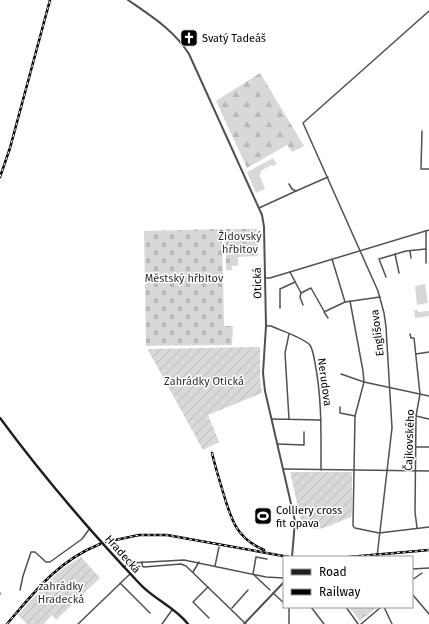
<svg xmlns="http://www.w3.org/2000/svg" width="429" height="624" font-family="'Fira Sans',sans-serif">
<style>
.grass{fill:#d8d8d8}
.forest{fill:url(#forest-firs)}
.cemetery{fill:url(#cemetery-stones)}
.park{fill:url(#park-crowns)}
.garden{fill:url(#garden-furrows)}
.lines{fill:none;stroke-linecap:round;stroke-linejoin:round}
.minor{stroke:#515151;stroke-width:1.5}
.tertiary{stroke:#515151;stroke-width:2}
.secondary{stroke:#1e1e1e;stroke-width:2.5}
.rail-casing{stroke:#000;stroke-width:2.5}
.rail{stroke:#fff;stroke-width:1;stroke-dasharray:3;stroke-linecap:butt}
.labels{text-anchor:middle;stroke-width:3;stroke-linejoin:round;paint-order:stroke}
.poi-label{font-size:11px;fill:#000;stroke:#fff;text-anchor:start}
.park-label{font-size:11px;fill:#2f2f2f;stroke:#fff}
.street-label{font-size:11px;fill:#000;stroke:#fff}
</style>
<defs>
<pattern id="forest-firs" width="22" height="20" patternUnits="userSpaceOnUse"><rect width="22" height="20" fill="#d8d8d8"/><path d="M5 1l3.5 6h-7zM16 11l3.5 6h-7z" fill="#b8b8b8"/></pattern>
<pattern id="cemetery-stones" width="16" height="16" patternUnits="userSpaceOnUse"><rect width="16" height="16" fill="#d8d8d8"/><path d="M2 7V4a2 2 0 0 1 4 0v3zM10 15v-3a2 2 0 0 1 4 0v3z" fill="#b8b8b8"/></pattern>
<pattern id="park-crowns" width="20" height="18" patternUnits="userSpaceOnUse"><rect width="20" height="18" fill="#d8d8d8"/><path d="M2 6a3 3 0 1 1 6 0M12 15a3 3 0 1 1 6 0" fill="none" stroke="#b8b8b8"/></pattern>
<pattern id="garden-furrows" width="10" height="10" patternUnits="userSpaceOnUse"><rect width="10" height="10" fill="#d8d8d8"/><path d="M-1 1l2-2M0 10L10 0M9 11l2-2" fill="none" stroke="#b8b8b8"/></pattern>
</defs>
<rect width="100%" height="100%" fill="#fff"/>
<g class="grass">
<polygon points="273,158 277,164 273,166 271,165 261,171 260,176 265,189 256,193 247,172"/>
<polygon points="425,284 428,303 417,305 415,286"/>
<polygon points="414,310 418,310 418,312 429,311 429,316 415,318"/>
</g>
<polygon class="forest" points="260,73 304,146 292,152 287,145 247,168 216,101"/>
<g class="cemetery">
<polygon points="222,229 224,326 233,326 232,345 146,346 144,231"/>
<polygon points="225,229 257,229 258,256 238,257 238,266 232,266 232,270 226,270"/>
</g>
<polygon class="park" points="349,607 377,607 360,621"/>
<g class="garden">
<polygon points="260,347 260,380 262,393 208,415 219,442 203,450 148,350 149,349"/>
<path d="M290 472H352V511L351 517C342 520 324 530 315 529 310 528 305 523 301 520Z"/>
<path d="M81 557 100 578 56 620 52 615 44 624H27L18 615C38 593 54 572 81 557Z"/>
</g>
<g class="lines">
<g class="minor">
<polyline points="422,131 421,169 429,169"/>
<polyline points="289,184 292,189 296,191 328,177"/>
<polyline points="259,208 296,191"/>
<polyline points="410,251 411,258"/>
<polyline points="395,254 399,273"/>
<polyline points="332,259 345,302"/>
<polyline points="426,263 426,231"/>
<polyline points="290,272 301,293 311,288 324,311"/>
<polyline points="386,277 379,259 406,251 426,249"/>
<polyline points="265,278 270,278 429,230"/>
<polyline points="301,293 300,297 303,305"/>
<polyline points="350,301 363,371 364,382 355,416 353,526 355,528 379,533 429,527"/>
<polyline points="280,308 280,289 295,282"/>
<polyline points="328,318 324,312 345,302 380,297"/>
<path d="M266 326H271C282 331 302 337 310 345 313 350 314 357 315 363 322 398 321 434 321 470"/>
<polyline points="410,334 411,338 414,338 420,394 416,416 415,512 417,528"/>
<polyline points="416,354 429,352"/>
<polyline points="341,374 364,382 429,396"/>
<polyline points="340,407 340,413 355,416"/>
<polyline points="416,416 429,419"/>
<polyline points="272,419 321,420"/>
<polyline points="289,419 285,353 289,334"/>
<polyline points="278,444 304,445 304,432"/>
<polyline points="416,447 429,447"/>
<polyline points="284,469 429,471"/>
<polyline points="377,557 392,428 386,327 384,313 378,291 303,123 429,11"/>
<polyline points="267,559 256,557 253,574 270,590"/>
<polyline points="142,562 142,566 144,567 181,564 186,566 246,624"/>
<polyline points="215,566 219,547"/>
<polyline points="123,567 130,563 184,560 266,577 284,578"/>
<polyline points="412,569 429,568"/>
<polyline points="193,572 199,562"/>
<polyline points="412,580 422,573"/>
<polyline points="120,583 150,613"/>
<polyline points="208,587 193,602 209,618"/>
<polyline points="20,590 23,576 31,552 35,552 46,562 50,562 82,539 90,528"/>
<polyline points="273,593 284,603"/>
<polyline points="0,594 0,593"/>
<polyline points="412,594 429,614"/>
<polyline points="289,607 289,624"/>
<polyline points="311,607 324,624"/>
<polyline points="346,607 358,624"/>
<polyline points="384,607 392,624"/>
<polyline points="232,608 248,590"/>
<polyline points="78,624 130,574"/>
<polyline points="162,624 172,610"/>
<polyline points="361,624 381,607"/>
</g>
<g class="tertiary">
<path d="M128 0C151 16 174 30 189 54L262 215 264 227 266 326 263 373 265 391 295 521 292 557"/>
<polyline points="244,624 284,582"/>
</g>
<path class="secondary" d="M0 418C42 475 90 531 139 583 153 599 175 607 188 624"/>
<defs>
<g id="rail">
<polyline points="0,177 10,148 50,0"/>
<path d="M212 453C215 466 219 479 223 492 231 519 236 538 264 550"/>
<polyline points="106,542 139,535 167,535 289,557"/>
<polyline points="349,557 429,550"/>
<path d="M7 624C36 590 58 561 100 544"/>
</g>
</defs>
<use href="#rail" class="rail-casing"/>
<use href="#rail" class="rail"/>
</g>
<defs>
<symbol id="church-square" viewBox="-11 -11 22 22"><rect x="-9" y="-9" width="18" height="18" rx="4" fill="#000" stroke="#fff"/><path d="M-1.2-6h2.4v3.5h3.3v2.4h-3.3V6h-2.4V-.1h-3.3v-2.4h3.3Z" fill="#fff"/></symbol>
<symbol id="stadium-square" viewBox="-11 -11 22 22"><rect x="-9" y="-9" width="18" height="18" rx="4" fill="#000" stroke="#fff"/><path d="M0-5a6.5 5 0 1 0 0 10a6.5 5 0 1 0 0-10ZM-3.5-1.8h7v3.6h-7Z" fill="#fff"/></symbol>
</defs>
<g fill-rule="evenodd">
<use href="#church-square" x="179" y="28" width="20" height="20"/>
<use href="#stadium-square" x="253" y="506" width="20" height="20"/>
</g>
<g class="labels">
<g class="poi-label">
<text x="202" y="42">Svatý Tadeáš</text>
<text x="276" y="514">Colliery cross<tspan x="276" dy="13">fit opava</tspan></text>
</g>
<g class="park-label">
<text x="240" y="240">Židovský<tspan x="240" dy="13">hřbitov</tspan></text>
<text x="184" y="282">Městský hřbitov</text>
<text x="204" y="385">Zahrádky Otická</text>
<text x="61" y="590">zahrádky<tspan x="61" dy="13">Hradecká</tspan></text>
</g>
<g class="street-label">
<text transform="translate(257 283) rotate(-91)" y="4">Otická</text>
<text transform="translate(377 333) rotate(-97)" y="4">Englišova</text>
<text transform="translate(325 382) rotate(82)" y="4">Nerudova</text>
<text transform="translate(409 440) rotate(-88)" y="4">Čajkovského</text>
<text transform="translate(123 554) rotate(48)" y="4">Hradecká</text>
</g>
</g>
<rect x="283" y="556" width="130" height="52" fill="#ffffff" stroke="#999999"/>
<rect x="291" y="569" width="20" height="6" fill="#1e1e1e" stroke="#999999"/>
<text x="319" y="576" font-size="12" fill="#000000">Road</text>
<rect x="291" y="589" width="20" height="6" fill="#000000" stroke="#999999"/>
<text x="319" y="596" font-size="12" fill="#000000">Railway</text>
</svg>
